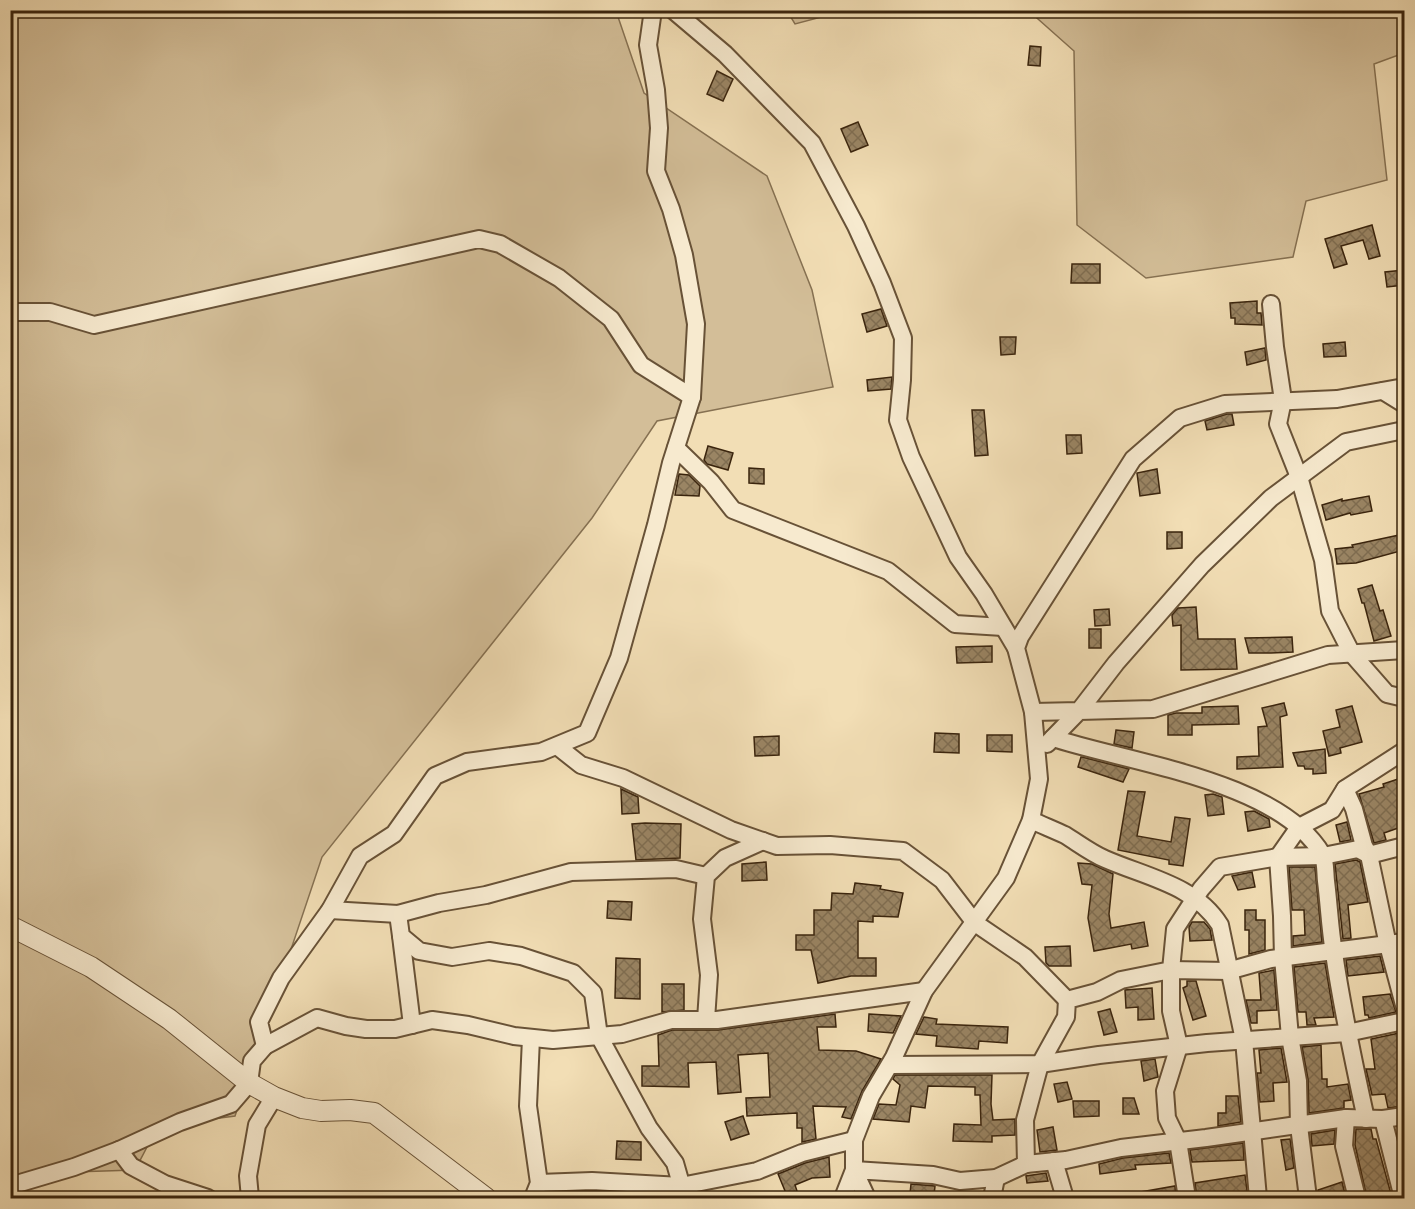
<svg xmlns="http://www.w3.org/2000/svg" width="1415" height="1209" font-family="'Sorts Mill Goudy',serif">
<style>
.green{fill:#d3be98;stroke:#867152;stroke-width:1.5}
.building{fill:url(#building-cross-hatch);stroke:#3a240d;stroke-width:1.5}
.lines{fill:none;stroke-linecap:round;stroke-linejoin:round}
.minor-casing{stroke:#685237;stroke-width:20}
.tertiary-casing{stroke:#685237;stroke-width:22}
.minor{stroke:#f7eacf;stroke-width:16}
.tertiary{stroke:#f7eacf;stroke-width:20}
</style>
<defs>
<pattern id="building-cross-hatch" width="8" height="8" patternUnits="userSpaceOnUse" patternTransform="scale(1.5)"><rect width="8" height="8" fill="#9a8564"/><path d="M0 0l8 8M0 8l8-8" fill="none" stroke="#7f6d51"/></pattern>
</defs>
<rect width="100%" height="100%" fill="#f2deb5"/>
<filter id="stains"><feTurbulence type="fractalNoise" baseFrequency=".00333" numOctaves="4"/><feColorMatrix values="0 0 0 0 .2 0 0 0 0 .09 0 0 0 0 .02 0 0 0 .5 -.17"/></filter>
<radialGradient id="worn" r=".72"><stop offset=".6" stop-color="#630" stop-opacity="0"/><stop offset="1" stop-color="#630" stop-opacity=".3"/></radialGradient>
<g class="green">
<polygon points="10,11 616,11 644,93 767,176 812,290 833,387 657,421 592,518 322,857 235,1116 158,1126 135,1170 11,1174"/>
<polygon points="787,11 844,11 795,24"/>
<polygon points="1029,11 1404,11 1404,53 1374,64 1387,180 1306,201 1293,257 1146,278 1077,225 1074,51"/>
</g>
<g class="building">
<polygon points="1030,46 1041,47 1040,66 1028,65"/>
<polygon points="717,71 733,79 723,101 707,94"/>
<polygon points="858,122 868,145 851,152 841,129"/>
<polygon points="1372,225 1380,256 1369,259 1363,240 1341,246 1347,264 1334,268 1325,239"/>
<polygon points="1072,264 1100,264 1100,283 1071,283"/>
<polygon points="1404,270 1404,285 1387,287 1385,272"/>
<polygon points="1257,301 1257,313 1261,313 1262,325 1235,324 1235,318 1231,318 1230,303"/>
<polygon points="881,309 887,326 867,332 862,314"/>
<polygon points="1000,337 1016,337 1015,354 1001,355"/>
<polygon points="1345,342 1346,356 1324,357 1323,344"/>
<polygon points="1265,348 1266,360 1247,365 1245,352"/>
<polygon points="892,377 891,389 868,391 867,380"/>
<polygon points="972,410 984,410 988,455 975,456"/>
<polygon points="1227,414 1232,414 1234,425 1207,430 1205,421"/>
<polygon points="1066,435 1081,435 1082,453 1067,454"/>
<polygon points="708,446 733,453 728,470 707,464 704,460"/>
<polygon points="749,468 764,469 764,484 749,483"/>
<polygon points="1157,469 1160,493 1140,496 1137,473"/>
<polygon points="679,474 689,475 700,486 699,496 675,495"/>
<polygon points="1369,496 1372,511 1351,515 1350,513 1326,520 1322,505 1342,499 1342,501"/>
<polygon points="1167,532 1182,532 1182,548 1167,549"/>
<polygon points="1404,534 1404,550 1356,563 1337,564 1335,549 1353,547 1352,545"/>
<polygon points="1372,585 1380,611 1383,610 1391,636 1374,641 1364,603 1362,603 1358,589"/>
<polygon points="1196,607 1198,639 1235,639 1237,669 1181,670 1181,625 1173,626 1172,615 1178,608"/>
<polygon points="1109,609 1110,625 1095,626 1094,610"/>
<rect x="1089" y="629" width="12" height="19"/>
<polygon points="1292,637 1293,652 1271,653 1249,653 1245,638"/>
<polygon points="992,646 992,662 957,663 956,647"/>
<polygon points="1284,703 1287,715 1280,717 1283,767 1237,769 1237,757 1259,756 1258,727 1267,726 1262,708"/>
<polygon points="1238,706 1239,724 1192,725 1192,735 1168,735 1168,715 1176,713 1202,713 1202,707"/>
<polygon points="1352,706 1362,742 1340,748 1341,753 1329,756 1323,731 1340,727 1336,710"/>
<polygon points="1116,730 1134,732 1132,748 1114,744"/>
<polygon points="935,733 959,734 959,753 934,752"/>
<polygon points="987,735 1012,735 1012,752 987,751"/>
<polygon points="779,736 779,755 755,756 754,737"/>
<polygon points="1325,749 1326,773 1313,774 1313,769 1305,769 1304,766 1298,766 1293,753"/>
<polygon points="1081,757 1082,757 1129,769 1123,782 1078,767"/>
<polygon points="1404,777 1404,826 1384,833 1386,840 1374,843 1359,794 1384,787 1383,784"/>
<polygon points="621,789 638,797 639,813 622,814"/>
<polygon points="1128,791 1145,792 1137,836 1171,842 1175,817 1190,819 1183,866 1169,864 1169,860 1118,850"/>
<polygon points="1213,794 1222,797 1224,814 1208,816 1205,795"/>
<polygon points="1254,811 1269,819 1270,827 1248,831 1245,812"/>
<polygon points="1347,822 1351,840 1340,842 1336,825"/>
<polygon points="645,823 681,824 680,858 636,860 632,824"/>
<polygon points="1356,860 1360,862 1368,902 1348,905 1351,938 1343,939 1335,864"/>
<polygon points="766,862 767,880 742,881 742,864"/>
<polygon points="1078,863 1092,864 1113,874 1109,914 1111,928 1144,922 1148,946 1132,949 1131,944 1094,951 1088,918 1092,885 1082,884"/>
<polygon points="1289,867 1315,867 1322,942 1293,946 1293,936 1305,935 1304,910 1292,910"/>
<polygon points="1252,872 1255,887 1238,890 1232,876"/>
<polygon points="855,883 881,886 880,889 903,893 898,917 873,916 873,922 858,921 858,958 876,958 876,976 851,976 818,983 811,950 796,950 796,935 814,935 814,910 831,910 832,893 853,894"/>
<polygon points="608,901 632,902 631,920 607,918"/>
<polygon points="1245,910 1256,910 1256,920 1265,920 1265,950 1249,954 1249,930 1245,930"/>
<polygon points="1192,922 1204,922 1210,929 1212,940 1190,941 1189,927"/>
<polygon points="1070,946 1071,966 1049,966 1046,963 1045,947"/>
<polygon points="1380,956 1384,972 1348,976 1346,960"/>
<polygon points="616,958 640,959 640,999 615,998"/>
<polygon points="1325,963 1334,1017 1314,1018 1316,1025 1307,1025 1306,1012 1298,1012 1294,967"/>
<polygon points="1274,970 1277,1010 1257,1011 1257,1023 1251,1023 1246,1000 1261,1000 1259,973"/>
<polygon points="1187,981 1196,981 1206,1016 1193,1020 1183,988 1187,986"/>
<polygon points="662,984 684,984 684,1010 662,1012"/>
<polygon points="1152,988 1154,1019 1138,1020 1138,1007 1126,1008 1125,990"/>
<polygon points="1390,994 1396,1012 1369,1018 1368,1015 1365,1015 1363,997"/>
<polygon points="1110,1009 1117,1032 1104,1035 1098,1012"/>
<polygon points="835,1014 836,1027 817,1027 819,1050 856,1051 881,1059 862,1091 851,1119 842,1117 846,1107 813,1106 816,1139 802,1142 802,1128 797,1128 797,1113 747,1116 746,1098 770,1097 768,1053 738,1055 741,1092 718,1094 716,1062 688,1063 689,1087 642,1086 642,1066 659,1066 658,1035 672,1030 718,1030"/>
<polygon points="869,1014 901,1016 893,1033 868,1031"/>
<polygon points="924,1017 937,1019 936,1024 1008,1027 1007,1043 979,1041 978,1049 936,1046 937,1036 916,1034"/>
<polygon points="1404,1032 1404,1106 1388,1108 1385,1094 1372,1095 1366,1069 1375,1069 1371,1039"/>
<polygon points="1321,1045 1322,1079 1327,1079 1327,1087 1348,1084 1351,1100 1344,1101 1344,1108 1309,1113 1308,1079 1302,1047"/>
<polygon points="1281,1048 1287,1082 1273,1083 1274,1101 1260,1102 1257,1073 1261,1073 1259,1050"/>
<polygon points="1155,1059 1158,1077 1144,1081 1141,1061"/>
<polygon points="895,1075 992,1075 991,1104 993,1120 1015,1119 1015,1135 992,1136 992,1142 953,1141 954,1124 981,1125 980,1095 975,1095 975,1087 928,1086 925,1108 911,1106 909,1122 873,1119 879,1104 896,1105 900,1085 893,1079"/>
<polygon points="1067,1082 1072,1099 1058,1102 1054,1084"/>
<polygon points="1226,1096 1238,1096 1241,1122 1218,1126 1218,1113 1226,1113"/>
<polygon points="1123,1098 1134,1098 1139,1114 1123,1114"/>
<polygon points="1073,1101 1099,1101 1099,1116 1074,1117"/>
<polygon points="743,1116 749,1134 731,1140 725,1122"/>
<polygon points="1053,1127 1057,1150 1040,1152 1037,1130"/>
<polygon points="1356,1129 1371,1129 1373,1139 1376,1139 1391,1194 1376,1198 1367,1198 1355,1145"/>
<polygon points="1335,1130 1334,1144 1312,1146 1311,1134"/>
<polygon points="1290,1139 1294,1168 1286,1170 1281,1140"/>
<polygon points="617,1141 641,1142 641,1160 616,1159"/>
<polygon points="1243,1143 1244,1160 1192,1162 1190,1150"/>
<polygon points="1169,1153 1171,1163 1135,1165 1136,1169 1100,1174 1099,1164 1123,1158"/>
<polygon points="829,1157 830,1177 812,1178 795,1185 798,1194 788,1198 778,1174 805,1163"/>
<polygon points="1046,1173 1048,1181 1027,1183 1026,1176"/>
<polygon points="1245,1175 1248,1198 1197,1198 1195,1183"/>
<polygon points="1342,1182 1346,1198 1318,1198 1318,1190"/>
<polygon points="911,1184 935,1186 934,1196 910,1194"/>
<polygon points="1175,1186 1176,1198 1141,1198 1141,1192"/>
</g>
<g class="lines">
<defs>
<g id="minor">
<polyline points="673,10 725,54 812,143 856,226 882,283 903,338 902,380 898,420 911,457 958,557 984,594 1016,648"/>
<polyline points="1271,304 1275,347 1283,400 1278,424 1299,477 1323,560 1330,611 1352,654 1387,694 1404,698"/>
<polyline points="10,312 50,312 94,325 479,239 500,244 559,278 611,319 641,365 692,397"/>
<polyline points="1383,391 1404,404"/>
<polyline points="676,448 711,482 733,510 888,571 955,624 1003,627"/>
<polyline points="1033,712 1079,711 1116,663 1202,565 1271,498 1346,442 1404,430"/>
<path d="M1053 738C1130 763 1279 781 1322 854 1326 861 1325 873 1326 881 1329 905 1330 930 1334 953 1342 1009 1354 1064 1366 1119"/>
<polyline points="1047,744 1079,711 1153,709 1328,655 1404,650"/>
<polyline points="557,746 581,765 623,778 731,830 777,846 830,845 903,851 942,880 975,923 1025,957 1067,1000"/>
<polyline points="1345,789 1354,809 1364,846 1369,855 1388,945 1404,1005"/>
<path d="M1031 820C1042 825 1054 830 1065 835 1078 843 1091 853 1105 859 1146 877 1195 885 1220 925L1244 1040 1258 1198"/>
<polyline points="330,910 398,914 439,903 486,895 571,872 676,869 706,876"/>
<polyline points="398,914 401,936 419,951 452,957 489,951 521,956 573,973 593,993 599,1036 649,1128 675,1163 685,1198"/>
<polyline points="401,936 412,1025"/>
<polyline points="706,1020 709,975 702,919 706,876 725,858 763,841"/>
<polyline points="531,1038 528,1106 539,1183 533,1198"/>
<polyline points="265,1046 259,1022 281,978 330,910 360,856 394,834 435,776 467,762 541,752 587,733 619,658 656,525 671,463 692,397 696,324 684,255 671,209 656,171 659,128 656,90 648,45 653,10"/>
<polyline points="890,1065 1040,1064 1099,1055 1207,1043 1347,1033 1404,1021"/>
<polyline points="1346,1118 1344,1146 1357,1198"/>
<polyline points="1383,1119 1403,1198"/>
<polyline points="119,1150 131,1166 165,1184 208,1198"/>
<polyline points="1054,1161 1065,1198"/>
<polyline points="1026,1164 1066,1160 1121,1148 1206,1138 1346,1118 1383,1119 1404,1116"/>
<polyline points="539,1183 592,1181 681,1186 757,1171 802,1153 854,1140"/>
<polyline points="10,1186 74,1167 119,1150 180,1122 231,1104 249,1083 252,1061 265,1046 317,1018 346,1026 366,1029 395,1029 432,1020 468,1025 514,1036 553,1040 622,1034 671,1020 717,1020 924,991"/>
<polyline points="250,1198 248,1176 257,1125 274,1097"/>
<polyline points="843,1198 854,1170 854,1140 871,1096 894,1057 924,991 1006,878 1031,820 1039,779 1033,712 1016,648 1020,637 1133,459 1180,418 1225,404 1337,399 1404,387"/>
<polyline points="867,1198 854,1170 933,1175 960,1181 996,1178 1026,1164 1025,1120 1040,1064 1066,1017 1067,1000 1097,992 1121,980 1171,970 1175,929 1201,889 1220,867 1278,857 1323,856 1358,849 1369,855 1404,846"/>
<polyline points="992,1198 996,1178"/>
<polyline points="1187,1198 1178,1141 1167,1118 1165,1091 1179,1046 1171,1011 1171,970 1228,971 1271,959 1404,942"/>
<polyline points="1308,1198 1299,1126 1298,1081 1290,1037 1283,958 1282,916 1278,857 1299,827 1332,810 1345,789 1404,751"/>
</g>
<polyline id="tertiary" points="10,926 91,967 169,1019 249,1083 274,1097 302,1108 321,1111 350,1110 374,1113 486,1198"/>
</defs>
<use href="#minor" class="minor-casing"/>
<use href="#tertiary" class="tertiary-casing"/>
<use href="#minor" class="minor"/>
<use href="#tertiary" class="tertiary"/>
</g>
<rect width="1415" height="1209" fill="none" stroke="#f2deb5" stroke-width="36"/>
<rect x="12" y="12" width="1391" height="1185" fill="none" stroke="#3a240d" stroke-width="3"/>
<rect x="18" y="18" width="1379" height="1173" fill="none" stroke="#3a240d" stroke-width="1.5"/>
<rect width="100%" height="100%" filter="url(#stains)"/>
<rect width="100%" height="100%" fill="url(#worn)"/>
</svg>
